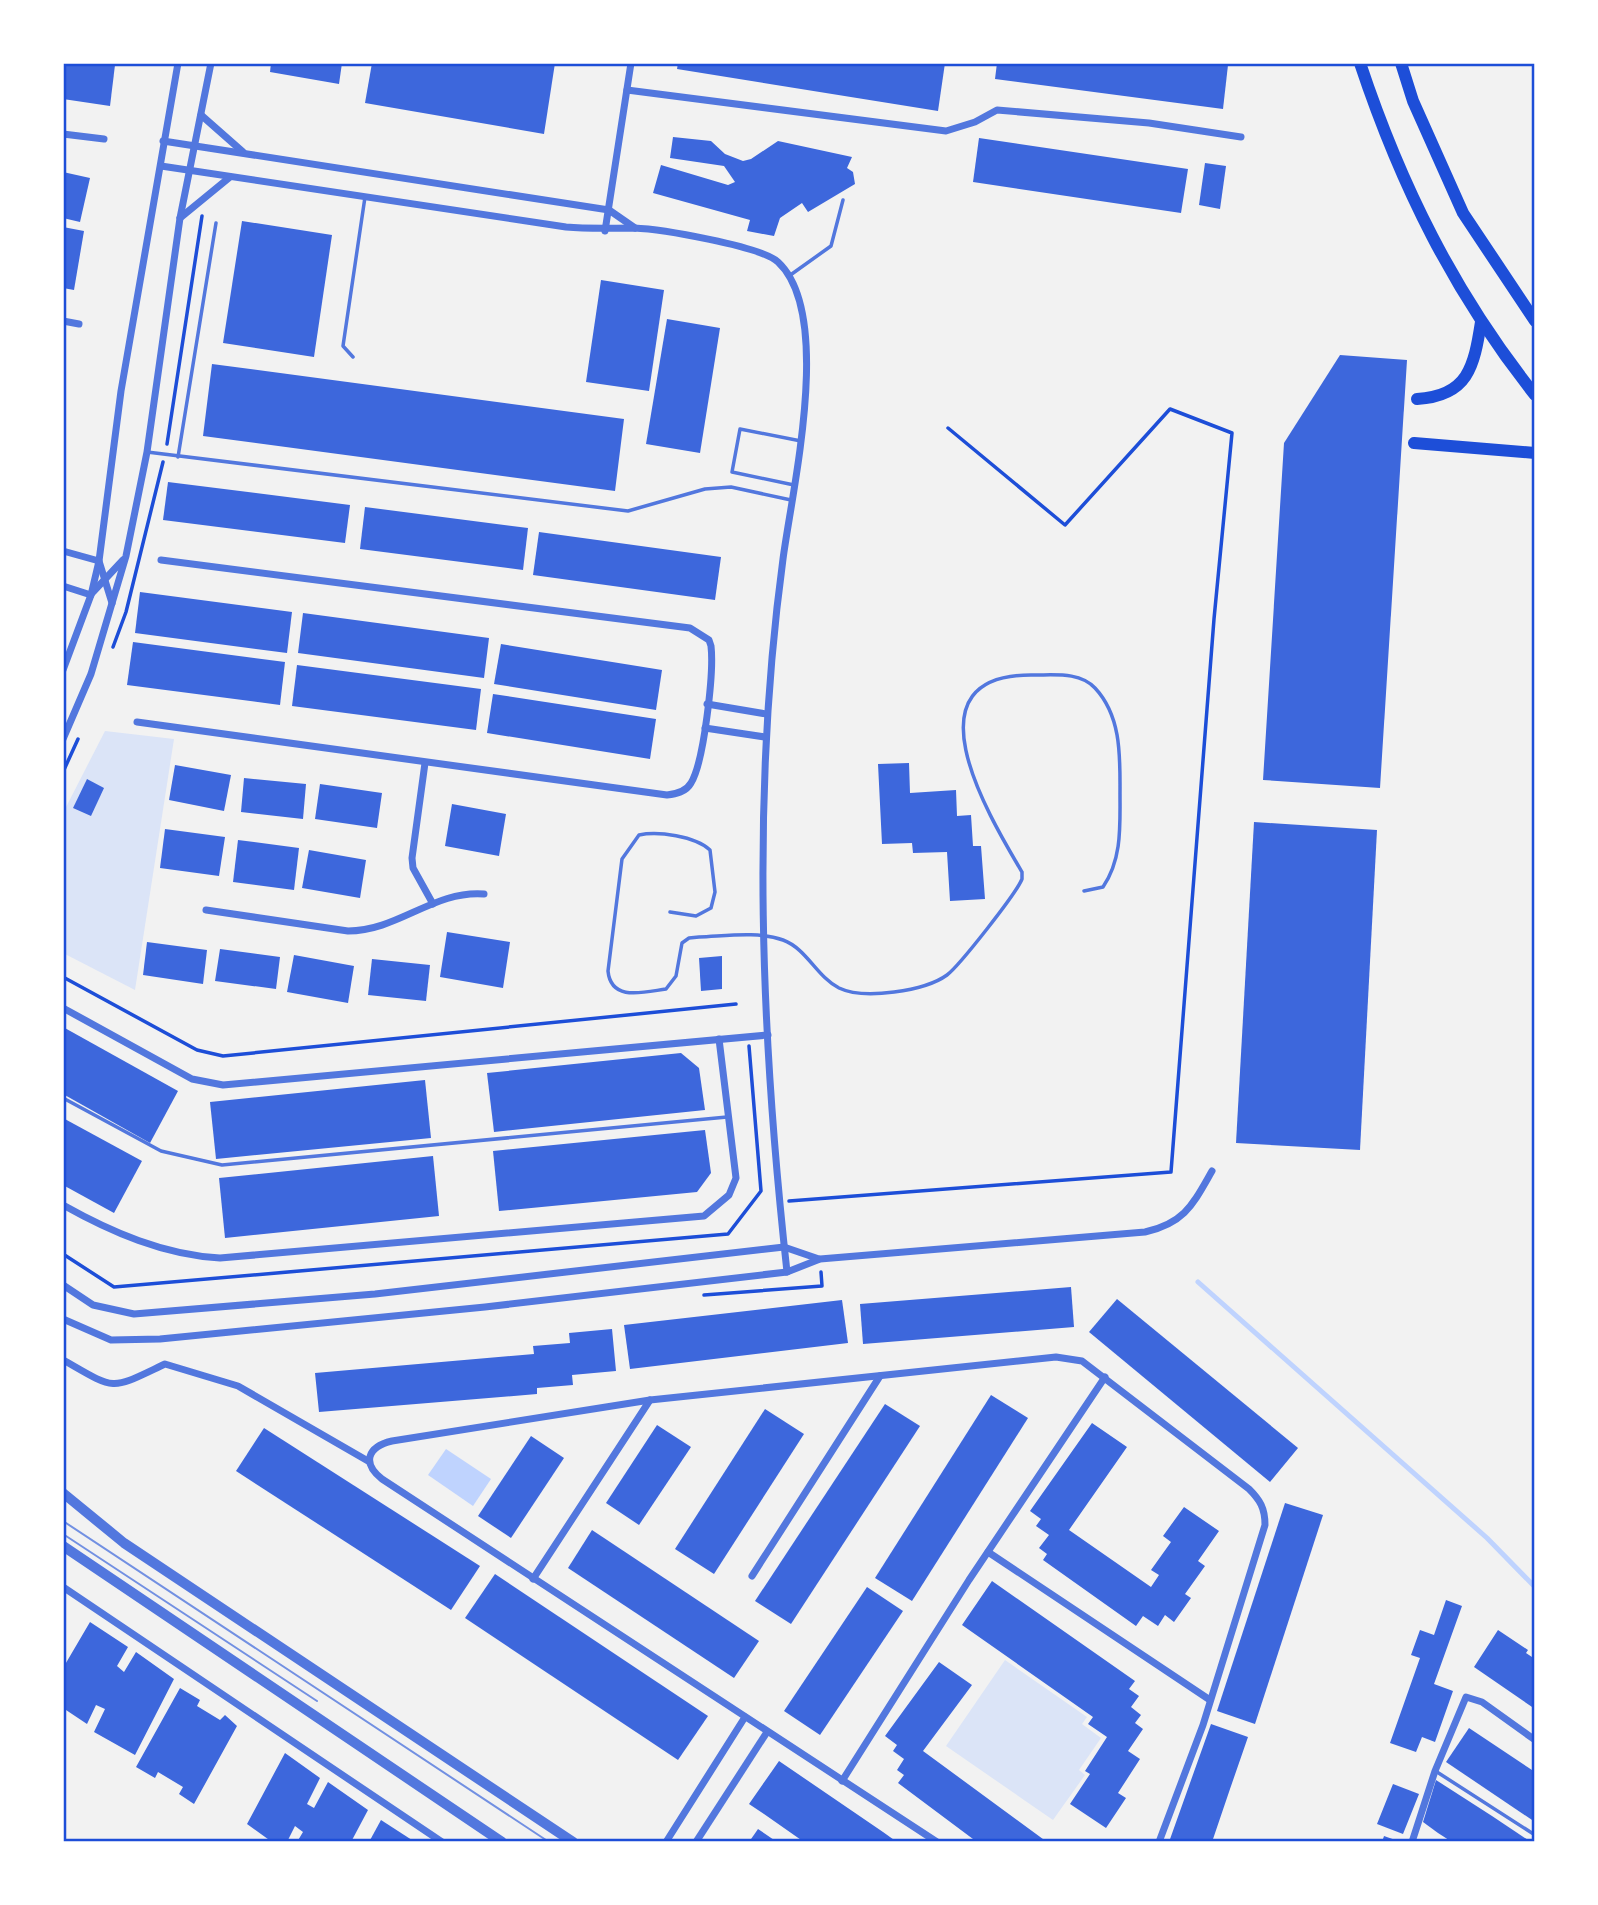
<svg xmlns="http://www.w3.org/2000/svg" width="1598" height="1905" font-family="'Noto Sans',sans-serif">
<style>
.green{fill:#dbe4f7}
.water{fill:#bfd3fe}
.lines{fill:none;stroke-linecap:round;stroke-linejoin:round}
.stream{stroke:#bfd3fe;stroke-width:5}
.building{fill:#3d67dc}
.path{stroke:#1d4ed8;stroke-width:3.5}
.service{stroke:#5277de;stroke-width:3.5}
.minor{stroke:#5277de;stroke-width:7}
.tertiary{stroke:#5277de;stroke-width:10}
.trunk{stroke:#1d4ed8;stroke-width:12}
.tram{stroke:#7290e2;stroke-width:2}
.neatline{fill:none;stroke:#1d4ed8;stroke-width:2.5}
</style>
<rect width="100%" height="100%" fill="#f2f2f2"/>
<g class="green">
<polygon points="105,731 174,739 135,990 63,953 63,813"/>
<polygon points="1005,1660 1087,1717 1082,1724 1101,1738 1079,1770 1085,1775 1053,1820 946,1746"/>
</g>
<polygon class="water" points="446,1449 491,1479 473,1506 428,1475"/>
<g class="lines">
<polyline class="stream" points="1198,1282 1487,1538 1535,1587"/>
</g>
<g class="building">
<polygon points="63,63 115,65 110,106 63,99"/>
<polygon points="271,63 342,63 339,84 270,72"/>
<polygon points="372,63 555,63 544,134 365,103"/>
<polygon points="678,63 945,63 938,111 677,69"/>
<polygon points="997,63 1215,63 1228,65 1223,109 995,79"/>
<polygon points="673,137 711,141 725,154 743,161 751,159 778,141 852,157 847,168 853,172 855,184 808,212 802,203 780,218 774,236 747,231 750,220 653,193 661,165 728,185 735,182 724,166 670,158"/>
<polygon points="979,138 1188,169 1181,213 973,182"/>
<polygon points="1205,163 1226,166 1220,209 1199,205"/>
<polygon points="63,172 90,178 80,222 63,218"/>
<polygon points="242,221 332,235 314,357 223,343"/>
<polygon points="63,227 84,231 74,290 63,288"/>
<polygon points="601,280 664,290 649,391 586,382"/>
<polygon points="667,319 720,328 700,453 646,444"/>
<polygon points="1340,355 1407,360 1380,788 1263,780 1284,443"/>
<polygon points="212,364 624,419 615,491 203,436"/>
<polygon points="168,482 350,505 345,543 163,520"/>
<polygon points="365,507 528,528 523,570 360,549"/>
<polygon points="539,532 721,557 715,600 533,575"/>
<polygon points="140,592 292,612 287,653 135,633"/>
<polygon points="303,613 489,638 484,678 298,653"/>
<polygon points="133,642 285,662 280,705 127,685"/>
<polygon points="501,644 662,670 656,710 494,684"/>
<polygon points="297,665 481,689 476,730 292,706"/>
<polygon points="493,694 656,719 650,759 487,733"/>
<polygon points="909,763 910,793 956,790 957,816 971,815 973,846 981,846 985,899 950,901 947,852 913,853 912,843 882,844 878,764"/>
<polygon points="175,765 231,775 224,811 169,800"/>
<polygon points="244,778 306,784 303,819 241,812"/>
<polygon points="87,779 104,788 91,816 73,808"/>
<polygon points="320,784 382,793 377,828 315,819"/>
<polygon points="452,804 506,814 499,856 445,846"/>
<polygon points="1254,822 1377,830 1360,1150 1236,1143"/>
<polygon points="165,829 225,837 219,876 160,868"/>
<polygon points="238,840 299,848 294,890 233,882"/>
<polygon points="309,850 366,860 360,898 302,888"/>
<polygon points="447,932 510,942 503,988 440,977"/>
<polygon points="147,942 207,950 203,984 143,975"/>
<polygon points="220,949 280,957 276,989 215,981"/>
<polygon points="294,955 354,966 348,1003 287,992"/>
<polygon points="722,956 722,989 701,991 699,958"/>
<polygon points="372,959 430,965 426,1001 368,995"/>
<polygon points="63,1027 178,1091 150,1143 63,1094"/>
<polygon points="681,1053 699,1068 705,1110 494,1132 487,1073"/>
<polygon points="425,1080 431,1138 216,1159 210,1102"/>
<polygon points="63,1118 142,1161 114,1213 63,1185"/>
<polygon points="705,1130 711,1173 697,1192 499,1211 493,1151"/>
<polygon points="433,1156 439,1216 225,1238 219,1178"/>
<polygon points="1071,1287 1074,1327 863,1344 860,1304"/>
<polygon points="1117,1299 1298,1448 1270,1482 1089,1332"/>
<polygon points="842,1300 848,1343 630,1369 624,1325"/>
<polygon points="612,1329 616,1371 572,1375 573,1385 537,1388 537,1394 319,1412 315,1373 534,1354 533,1346 570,1343 569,1333"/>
<polygon points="991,1395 1028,1418 912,1601 875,1578"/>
<polygon points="885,1404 920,1426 791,1624 755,1601"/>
<polygon points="765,1409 804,1434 714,1574 675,1549"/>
<polygon points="1092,1423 1127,1447 1069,1530 1151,1587 1159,1575 1151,1570 1171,1542 1163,1536 1184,1507 1219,1531 1198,1561 1205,1566 1185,1594 1191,1598 1174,1622 1165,1615 1158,1626 1143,1616 1136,1626 1043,1560 1047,1554 1039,1548 1049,1535 1036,1526 1041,1519 1030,1511"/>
<polygon points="657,1425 691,1447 639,1525 606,1503"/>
<polygon points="264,1428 480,1566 451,1610 236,1471"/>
<polygon points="531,1436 564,1458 511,1538 478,1516"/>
<polygon points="1285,1503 1323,1515 1255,1724 1217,1711"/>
<polygon points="592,1530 759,1641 734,1678 568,1568"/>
<polygon points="495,1574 708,1716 678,1760 465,1618"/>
<polygon points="992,1581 1135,1681 1129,1689 1139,1696 1131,1707 1141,1715 1135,1723 1143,1729 1128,1751 1140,1759 1118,1793 1126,1798 1106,1828 1070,1804 1090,1774 1085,1771 1107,1737 1088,1724 1093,1717 962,1625"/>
<polygon points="867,1587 903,1611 820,1735 784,1711"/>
<polygon points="1446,1600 1462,1606 1434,1684 1453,1691 1435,1742 1422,1737 1416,1752 1390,1743 1420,1658 1411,1655 1420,1630 1434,1635"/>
<polygon points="90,1622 128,1647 117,1666 124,1672 136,1652 174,1679 135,1755 94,1732 105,1709 96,1705 87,1724 63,1708 63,1668"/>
<polygon points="1498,1630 1528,1650 1526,1653 1535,1659 1535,1709 1474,1667"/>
<polygon points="939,1662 972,1685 923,1751 1047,1842 977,1842 898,1783 904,1775 897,1770 904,1759 893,1751 897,1745 885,1736"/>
<polygon points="180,1688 200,1700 197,1706 220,1720 225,1715 237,1726 194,1804 179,1794 183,1787 158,1772 155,1778 136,1767"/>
<polygon points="1211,1724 1248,1737 1230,1789 1212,1842 1169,1842"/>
<polygon points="1469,1728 1535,1772 1535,1822 1446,1762"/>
<polygon points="285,1753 320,1778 307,1804 314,1808 328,1782 368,1810 351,1842 297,1842 303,1832 295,1826 287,1842 272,1842 247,1824"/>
<polygon points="779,1761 883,1832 897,1842 804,1842 764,1814 749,1804"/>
<polygon points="1436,1780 1492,1816 1531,1842 1452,1842 1438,1833 1423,1822"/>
<polygon points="1393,1784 1419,1794 1403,1834 1377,1824"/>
<polygon points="381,1820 415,1842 369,1842"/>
<polygon points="758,1829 777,1842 749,1842"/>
<polygon points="1384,1836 1401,1842 1382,1842"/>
</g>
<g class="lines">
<g class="path">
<polyline points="167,444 202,216"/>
<polyline points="113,647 126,612 163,462"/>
<polyline points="63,772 78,739"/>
<polyline points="63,977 197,1050 223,1056 736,1004"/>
<polyline points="789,1201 1171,1172 1214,619 1232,433 1170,409 1065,525 948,428"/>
<polyline points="63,1254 114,1287 728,1234 761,1191 749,1046"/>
<polyline points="704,1295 822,1286 821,1272"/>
</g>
<g class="service">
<polyline points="789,276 831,246 843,200"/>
<polyline points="353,357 343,346 365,197"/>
<polyline points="147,452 628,511 705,489 731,487 791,500"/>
<polyline points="178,457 216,223"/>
<polyline points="794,485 732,472 740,429 801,441"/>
<path d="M670 912 696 916 711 908 715 892 710 850C695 836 658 831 639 835L622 859 608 971C611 1002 644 992 666 989L676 976 682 943 689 938 699 937C726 936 758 931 783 940 807 949 816 976 839 988 864 1000 925 991 947 975 959 966 1016 894 1022 879V872C987 813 903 672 1035 675 1056 675 1080 672 1095 688 1122 717 1120 758 1120 794 1120 827 1122 859 1103 887L1084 891"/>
<polyline points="63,1098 161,1151 222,1165 727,1117"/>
<polyline points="1437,1772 1535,1835"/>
</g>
<g class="minor">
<polyline points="627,90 946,131 975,122 997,110 1149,123 1241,137"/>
<polyline points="201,115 243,152"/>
<polyline points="63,134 104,139"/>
<polyline points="163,141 609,210 635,228"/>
<path d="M161 166 566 227C589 229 611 228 634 228 660 229 761 246 778 262 834 314 792 490 783 559 751 795 761 1036 787 1272"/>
<polyline points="180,218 230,177"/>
<polyline points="605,231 631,63"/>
<polyline points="63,321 79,324"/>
<polyline points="63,551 99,561 112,603"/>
<polyline points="63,586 91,595"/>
<polyline points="93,592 123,560"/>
<polyline points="63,670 91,595 99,561 121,391 178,63"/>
<polyline points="707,704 766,714"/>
<path d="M137 722 667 795C676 794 686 792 691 783 704 762 714 672 711 646L709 640 690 628 161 560"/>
<polyline points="705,728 765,737"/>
<polyline points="63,739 91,674 126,556 147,452 180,218 211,63"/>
<polyline points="425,763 412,858 413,868 433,904"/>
<path d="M206 910 348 931C398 931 434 890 484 894"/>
<polyline points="63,1008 192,1079 223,1085 768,1035"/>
<path d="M63 1205C111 1232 164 1255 220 1258L704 1216 729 1195 736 1178 719 1039"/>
<polyline points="63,1285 93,1305 134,1314 375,1294 784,1247 819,1259"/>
<path d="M63 1319 111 1340 160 1339 485 1307 787 1272 820 1259 1145 1232C1185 1223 1193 1204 1212 1171"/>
<path d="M65 1361C117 1391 110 1390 165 1364L238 1386 368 1461"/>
<polyline points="988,1552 1210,1700"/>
<polyline points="752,1576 880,1376"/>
<polyline points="533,1579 650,1400"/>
<polyline points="63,1587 442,1842"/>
<polyline points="842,1781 969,1580 1105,1377"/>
<polyline points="666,1842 745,1717"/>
<polyline points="696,1842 767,1732"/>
<path d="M937 1842 382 1479C362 1463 367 1447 392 1441L650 1400 1056 1357 1082 1361 1249 1489C1260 1500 1265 1508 1265 1525L1203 1725 1159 1842"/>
<polyline points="1412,1842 1435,1771 1466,1697 1482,1702 1535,1740"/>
</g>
<g class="tertiary">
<polyline points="63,1493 124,1543 573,1842"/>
<polyline points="63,1546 502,1842"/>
</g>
<g class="trunk">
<path d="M1360 63C1401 186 1454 293 1535 395"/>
<polyline points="1401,63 1413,101 1463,213 1535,321"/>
<path d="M1417 399C1468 396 1474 367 1481 322"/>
<polyline points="1414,443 1535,453"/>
</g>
<g class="tram">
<polyline points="63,1521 549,1842"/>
<polyline points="63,1534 317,1701"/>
</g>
</g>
<rect width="1598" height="1905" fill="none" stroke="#ffffff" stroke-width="130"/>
<rect x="65" y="65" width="1468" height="1775" class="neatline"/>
</svg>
